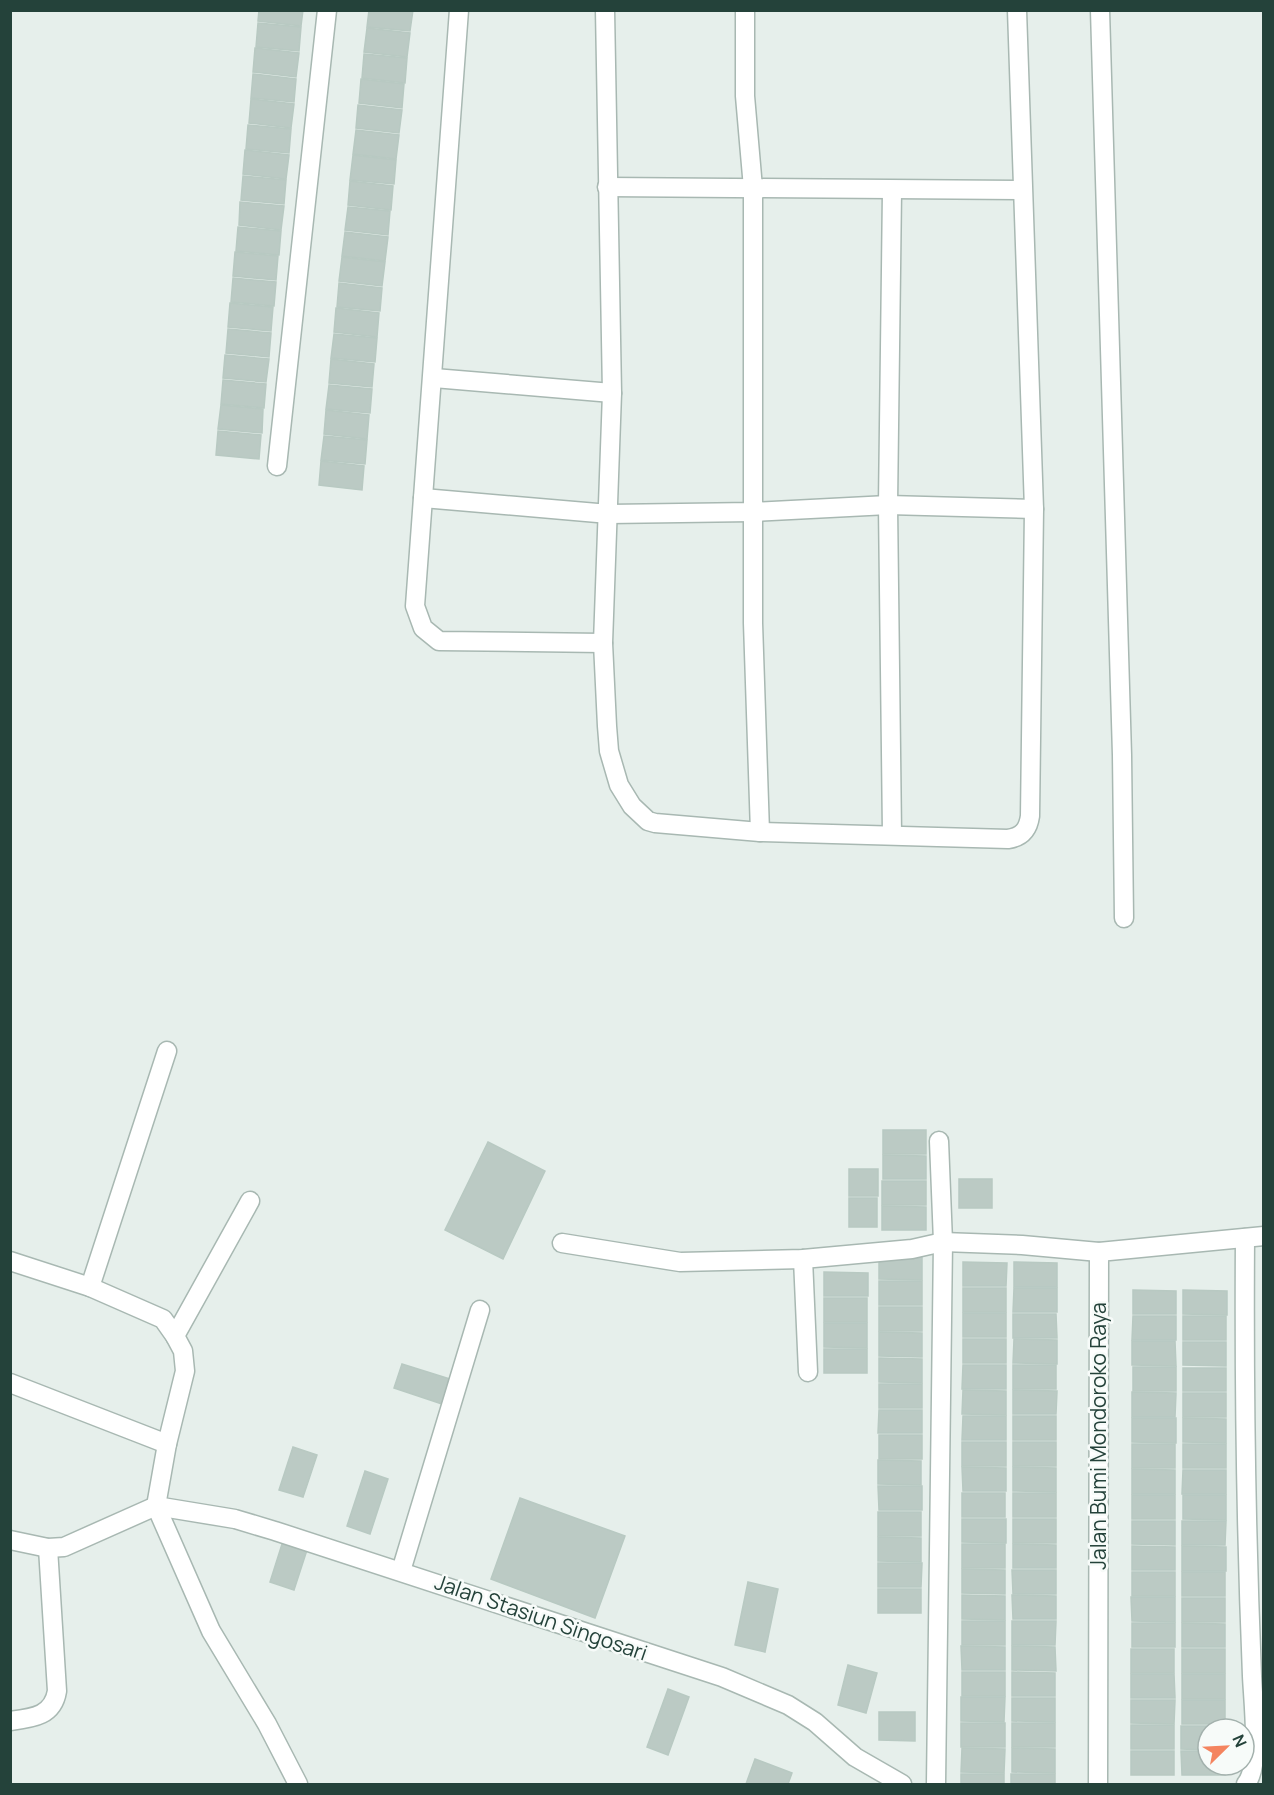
<svg xmlns="http://www.w3.org/2000/svg" width="1274" height="1795" font-family="Manrope,sans-serif">
<style>
.building{fill:#bbcac4;stroke:#b8c9c2;stroke-width:1.5}
.lines{fill:none;stroke-linecap:round;stroke-linejoin:round}
.minor-casing{stroke:#a8b8b2;stroke-width:21}
.tertiary-casing{stroke:#a8b8b2;stroke-width:21}
.minor{stroke:#fff;stroke-width:18}
.tertiary{stroke:#fff;stroke-width:18}
.labels{text-anchor:middle;stroke-width:5;stroke-linejoin:round;paint-order:stroke}
.street-label{font-size:21px;fill:#24423a;stroke:#f7fbf9}
</style>
<rect width="100%" height="100%" fill="#e6efeb"/>
<g class="building">
<polygon points="259,10 303,10 301,26 258,21"/>
<polygon points="369,10 413,10 410,31 367,27"/>
<polygon points="258,23 301,27 299,51 256,47"/>
<polygon points="367,28 410,33 407,57 364,52"/>
<polygon points="255,48 299,53 296,77 253,72"/>
<polygon points="364,54 407,58 405,83 362,78"/>
<polygon points="253,74 296,79 294,102 251,98"/>
<polygon points="361,79 404,84 402,108 359,103"/>
<polygon points="251,99 294,104 291,128 249,123"/>
<polygon points="358,105 402,110 399,133 356,128"/>
<polygon points="248,125 291,129 289,153 246,149"/>
<polygon points="356,130 399,135 396,159 353,154"/>
<polygon points="245,150 289,155 286,179 243,174"/>
<polygon points="353,155 396,160 394,184 350,180"/>
<polygon points="243,176 286,180 284,204 241,200"/>
<polygon points="350,181 393,186 391,210 348,205"/>
<polygon points="240,202 284,206 281,230 239,225"/>
<polygon points="348,207 390,211 388,235 345,230"/>
<polygon points="238,227 281,231 279,255 236,251"/>
<polygon points="345,232 388,237 385,261 342,256"/>
<polygon points="235,252 278,256 276,280 233,276"/>
<polygon points="342,257 385,262 382,286 339,281"/>
<polygon points="233,278 276,282 274,306 231,302"/>
<polygon points="339,283 382,288 380,311 337,307"/>
<polygon points="230,303 273,307 271,331 228,327"/>
<polygon points="336,308 379,313 377,337 334,332"/>
<polygon points="228,329 271,333 269,357 226,353"/>
<polygon points="334,334 377,338 375,362 331,358"/>
<polygon points="225,355 269,359 266,382 223,378"/>
<polygon points="331,359 374,364 372,387 329,383"/>
<polygon points="223,380 266,384 264,408 221,404"/>
<polygon points="329,385 372,389 370,413 326,409"/>
<polygon points="221,405 263,409 262,433 218,429"/>
<polygon points="326,410 369,415 367,439 324,434"/>
<polygon points="218,431 261,435 259,459 216,455"/>
<polygon points="324,436 367,440 365,464 321,460"/>
<polygon points="321,461 364,466 362,490 319,485"/>
<rect x="883" y="1130" width="43" height="24"/>
<polygon points="488,1142 545,1171 503,1259 445,1230"/>
<polygon points="883,1155 926,1156 926,1179 883,1179"/>
<rect x="849" y="1169" width="29" height="27"/>
<rect x="959" y="1179" width="33" height="29"/>
<rect x="882" y="1181" width="44" height="24"/>
<rect x="849" y="1198" width="28" height="29"/>
<polygon points="882,1206 926,1207 926,1230 882,1230"/>
<polygon points="879,1256 922,1256 922,1280 879,1279"/>
<polygon points="963,1262 1007,1263 1006,1286 963,1286"/>
<polygon points="1014,1262 1057,1263 1057,1287 1014,1287"/>
<polygon points="824,1272 868,1273 868,1296 824,1296"/>
<rect x="879" y="1281" width="43" height="24"/>
<rect x="963" y="1288" width="43" height="24"/>
<polygon points="1014,1288 1057,1288 1057,1312 1013,1312"/>
<polygon points="1133,1290 1176,1291 1176,1314 1133,1314"/>
<polygon points="1183,1290 1227,1291 1227,1315 1183,1314"/>
<rect x="824" y="1298" width="43" height="24"/>
<rect x="879" y="1307" width="43" height="24"/>
<rect x="963" y="1313" width="43" height="24"/>
<polygon points="1013,1314 1056,1314 1057,1338 1013,1338"/>
<polygon points="1133,1316 1176,1316 1176,1340 1132,1340"/>
<rect x="1183" y="1316" width="43" height="24"/>
<polygon points="824,1323 867,1323 867,1348 824,1347"/>
<polygon points="879,1332 922,1333 922,1357 879,1356"/>
<rect x="963" y="1339" width="43" height="24"/>
<polygon points="1014,1339 1057,1340 1057,1364 1013,1363"/>
<polygon points="1132,1341 1175,1341 1176,1366 1132,1365"/>
<polygon points="1183,1342 1226,1342 1226,1366 1183,1365"/>
<rect x="824" y="1349" width="43" height="24"/>
<polygon points="879,1358 922,1359 922,1383 879,1382"/>
<polygon points="402,1364 450,1379 442,1404 394,1388"/>
<polygon points="963,1365 1006,1365 1006,1389 962,1389"/>
<rect x="1013" y="1365" width="43" height="24"/>
<rect x="1133" y="1367" width="43" height="24"/>
<rect x="1183" y="1368" width="43" height="23"/>
<rect x="879" y="1384" width="43" height="24"/>
<polygon points="963,1390 1006,1391 1006,1415 962,1414"/>
<polygon points="1013,1390 1057,1391 1056,1414 1013,1414"/>
<polygon points="1132,1392 1176,1393 1175,1417 1132,1417"/>
<rect x="1183" y="1393" width="43" height="24"/>
<polygon points="879,1410 922,1410 922,1433 878,1433"/>
<polygon points="963,1416 1006,1416 1006,1440 962,1440"/>
<rect x="1013" y="1416" width="43" height="24"/>
<polygon points="1132,1418 1176,1418 1176,1443 1132,1442"/>
<polygon points="1183,1418 1226,1419 1226,1443 1183,1442"/>
<rect x="879" y="1435" width="43" height="24"/>
<rect x="962" y="1442" width="44" height="24"/>
<rect x="1013" y="1442" width="43" height="24"/>
<rect x="1132" y="1444" width="43" height="24"/>
<rect x="1183" y="1444" width="43" height="24"/>
<polygon points="293,1447 317,1455 303,1497 279,1490"/>
<polygon points="878,1460 921,1461 921,1485 878,1484"/>
<polygon points="962,1467 1006,1468 1006,1491 963,1491"/>
<polygon points="1013,1467 1056,1468 1056,1492 1013,1491"/>
<polygon points="1132,1469 1175,1470 1175,1494 1132,1494"/>
<polygon points="1183,1470 1226,1470 1226,1494 1182,1494"/>
<polygon points="365,1471 388,1479 370,1534 347,1526"/>
<polygon points="878,1486 922,1486 922,1510 879,1510"/>
<rect x="962" y="1493" width="43" height="24"/>
<rect x="1013" y="1493" width="43" height="24"/>
<rect x="1132" y="1495" width="43" height="24"/>
<polygon points="1183,1495 1226,1495 1226,1520 1183,1519"/>
<polygon points="520,1498 625,1536 595,1618 491,1579"/>
<rect x="878" y="1512" width="43" height="24"/>
<polygon points="962,1519 1006,1519 1006,1543 962,1542"/>
<rect x="1013" y="1519" width="43" height="24"/>
<polygon points="1132,1521 1175,1521 1175,1545 1132,1544"/>
<polygon points="1182,1521 1226,1521 1225,1545 1182,1545"/>
<polygon points="878,1537 921,1538 921,1562 878,1561"/>
<polygon points="283,1541 307,1550 294,1590 270,1582"/>
<rect x="962" y="1544" width="43" height="24"/>
<polygon points="1013,1544 1056,1545 1056,1568 1013,1568"/>
<polygon points="1132,1546 1175,1547 1175,1570 1132,1570"/>
<polygon points="1182,1546 1226,1547 1226,1571 1182,1571"/>
<polygon points="878,1563 922,1563 921,1587 878,1587"/>
<polygon points="962,1569 1005,1570 1005,1594 962,1593"/>
<polygon points="1012,1570 1056,1570 1056,1594 1013,1594"/>
<rect x="1132" y="1572" width="43" height="24"/>
<rect x="1182" y="1572" width="43" height="24"/>
<polygon points="748,1582 778,1589 765,1652 735,1645"/>
<rect x="878" y="1589" width="43" height="24"/>
<polygon points="962,1595 1005,1596 1005,1620 962,1619"/>
<polygon points="1012,1595 1056,1596 1056,1619 1013,1619"/>
<polygon points="1131,1597 1175,1597 1175,1622 1132,1621"/>
<rect x="1182" y="1598" width="43" height="24"/>
<rect x="962" y="1621" width="43" height="24"/>
<polygon points="1012,1621 1056,1621 1055,1645 1012,1645"/>
<rect x="1132" y="1623" width="43" height="24"/>
<polygon points="1182,1623 1225,1624 1225,1647 1182,1647"/>
<polygon points="961,1646 1005,1647 1005,1670 962,1670"/>
<polygon points="1012,1646 1055,1647 1056,1671 1012,1670"/>
<rect x="1131" y="1649" width="43" height="24"/>
<rect x="1182" y="1649" width="43" height="24"/>
<polygon points="848,1665 877,1673 866,1713 838,1705"/>
<rect x="962" y="1672" width="43" height="24"/>
<polygon points="1012,1672 1055,1673 1055,1696 1012,1696"/>
<polygon points="1131,1674 1174,1674 1175,1698 1131,1698"/>
<rect x="1182" y="1674" width="43" height="25"/>
<polygon points="668,1689 689,1697 668,1755 647,1747"/>
<polygon points="961,1697 1005,1697 1004,1722 961,1721"/>
<polygon points="1012,1698 1055,1698 1055,1722 1012,1721"/>
<polygon points="1131,1700 1175,1700 1174,1724 1131,1723"/>
<rect x="1182" y="1700" width="43" height="24"/>
<polygon points="879,1712 915,1712 915,1741 879,1740"/>
<rect x="961" y="1723" width="44" height="24"/>
<rect x="1012" y="1723" width="43" height="24"/>
<rect x="1131" y="1725" width="43" height="24"/>
<polygon points="1181,1726 1225,1726 1225,1729 1208,1729 1208,1750 1181,1749"/>
<polygon points="962,1748 1005,1749 1004,1773 961,1772"/>
<polygon points="1012,1748 1055,1749 1055,1773 1012,1772"/>
<rect x="1131" y="1751" width="43" height="24"/>
<polygon points="1181,1751 1208,1751 1208,1765 1225,1765 1225,1775 1182,1775"/>
<polygon points="755,1759 792,1773 788,1784 746,1784"/>
<rect x="961" y="1774" width="43" height="10"/>
<rect x="1011" y="1774" width="44" height="10"/>
</g>
<g class="lines">
<defs>
<g id="minor">
<polyline points="459,10 415,606 423,628 439,641 603,643"/>
<path d="M605 10 612 393 603 643 607 726 609 751 619 785 632 806 648 821 655 823 760 832 1008 839C1022 837 1028 830 1030 816L1034 509 1017 10"/>
<polyline points="745,10 745,96 753,188 753,623 760,832"/>
<polyline points="1100,10 1122,755 1124,918"/>
<polyline points="607,187 1022,190"/>
<polyline points="892,191 888,505 892,834"/>
<polyline points="434,378 612,393"/>
<polyline points="277,466 327,10"/>
<polyline points="423,498 609,514 752,512 888,505 1034,509"/>
<path d="M1245 1238C1244 1384 1246 1531 1252 1676 1253 1701 1261 1766 1246 1784"/>
<polyline points="562,1243 680,1262 803,1259 912,1249 943,1242 1022,1245 1099,1252"/>
<polyline points="803,1259 808,1372"/>
<polyline points="10,1261 90,1287 163,1319 175,1336 183,1351 185,1371 167,1444 156,1506 211,1631 267,1724 298,1784"/>
<polyline points="90,1287 167,1051"/>
<polyline points="175,1336 250,1201"/>
<polyline points="10,1383 167,1444"/>
<polyline points="156,1506 235,1519 275,1531 722,1677 788,1705 815,1722 855,1757 902,1784"/>
<polyline points="10,1540 48,1548 64,1547 156,1506"/>
<polyline points="401,1571 480,1310"/>
<path d="M10 1721C33 1718 53 1716 57 1691L48 1548"/>
<polyline points="936,1784 943,1242 939,1141"/>
</g>
<polyline id="tertiary" points="1098,1784 1099,1252 1264,1236"/>
</defs>
<use href="#minor" class="minor-casing"/>
<use href="#tertiary" class="tertiary-casing"/>
<use href="#minor" class="minor"/>
<use href="#tertiary" class="tertiary"/>
</g>
<g class="labels">
<g class="street-label">
<text transform="translate(1099 1436) rotate(-90)" y="7">Jalan Bumi Mondoroko Raya</text>
<text transform="translate(541 1618) rotate(19)" y="7">Jalan Stasiun Singosari</text>
</g>
</g>
<rect width="1274" height="1795" fill="none" stroke="#24423a" stroke-width="24"/>
<g transform="translate(1226 1747) rotate(66)"><circle r="28" fill="#f7fbf9" stroke="#a3b1ad" stroke-width="1.5"/>
<path d="M0-4.5L10 22L0 15L-10 22Z" fill="#f4845f"/>
<text y="-9" font-size="16" font-weight="bold" text-anchor="middle" fill="#24423a">N</text>
</g>
</svg>
